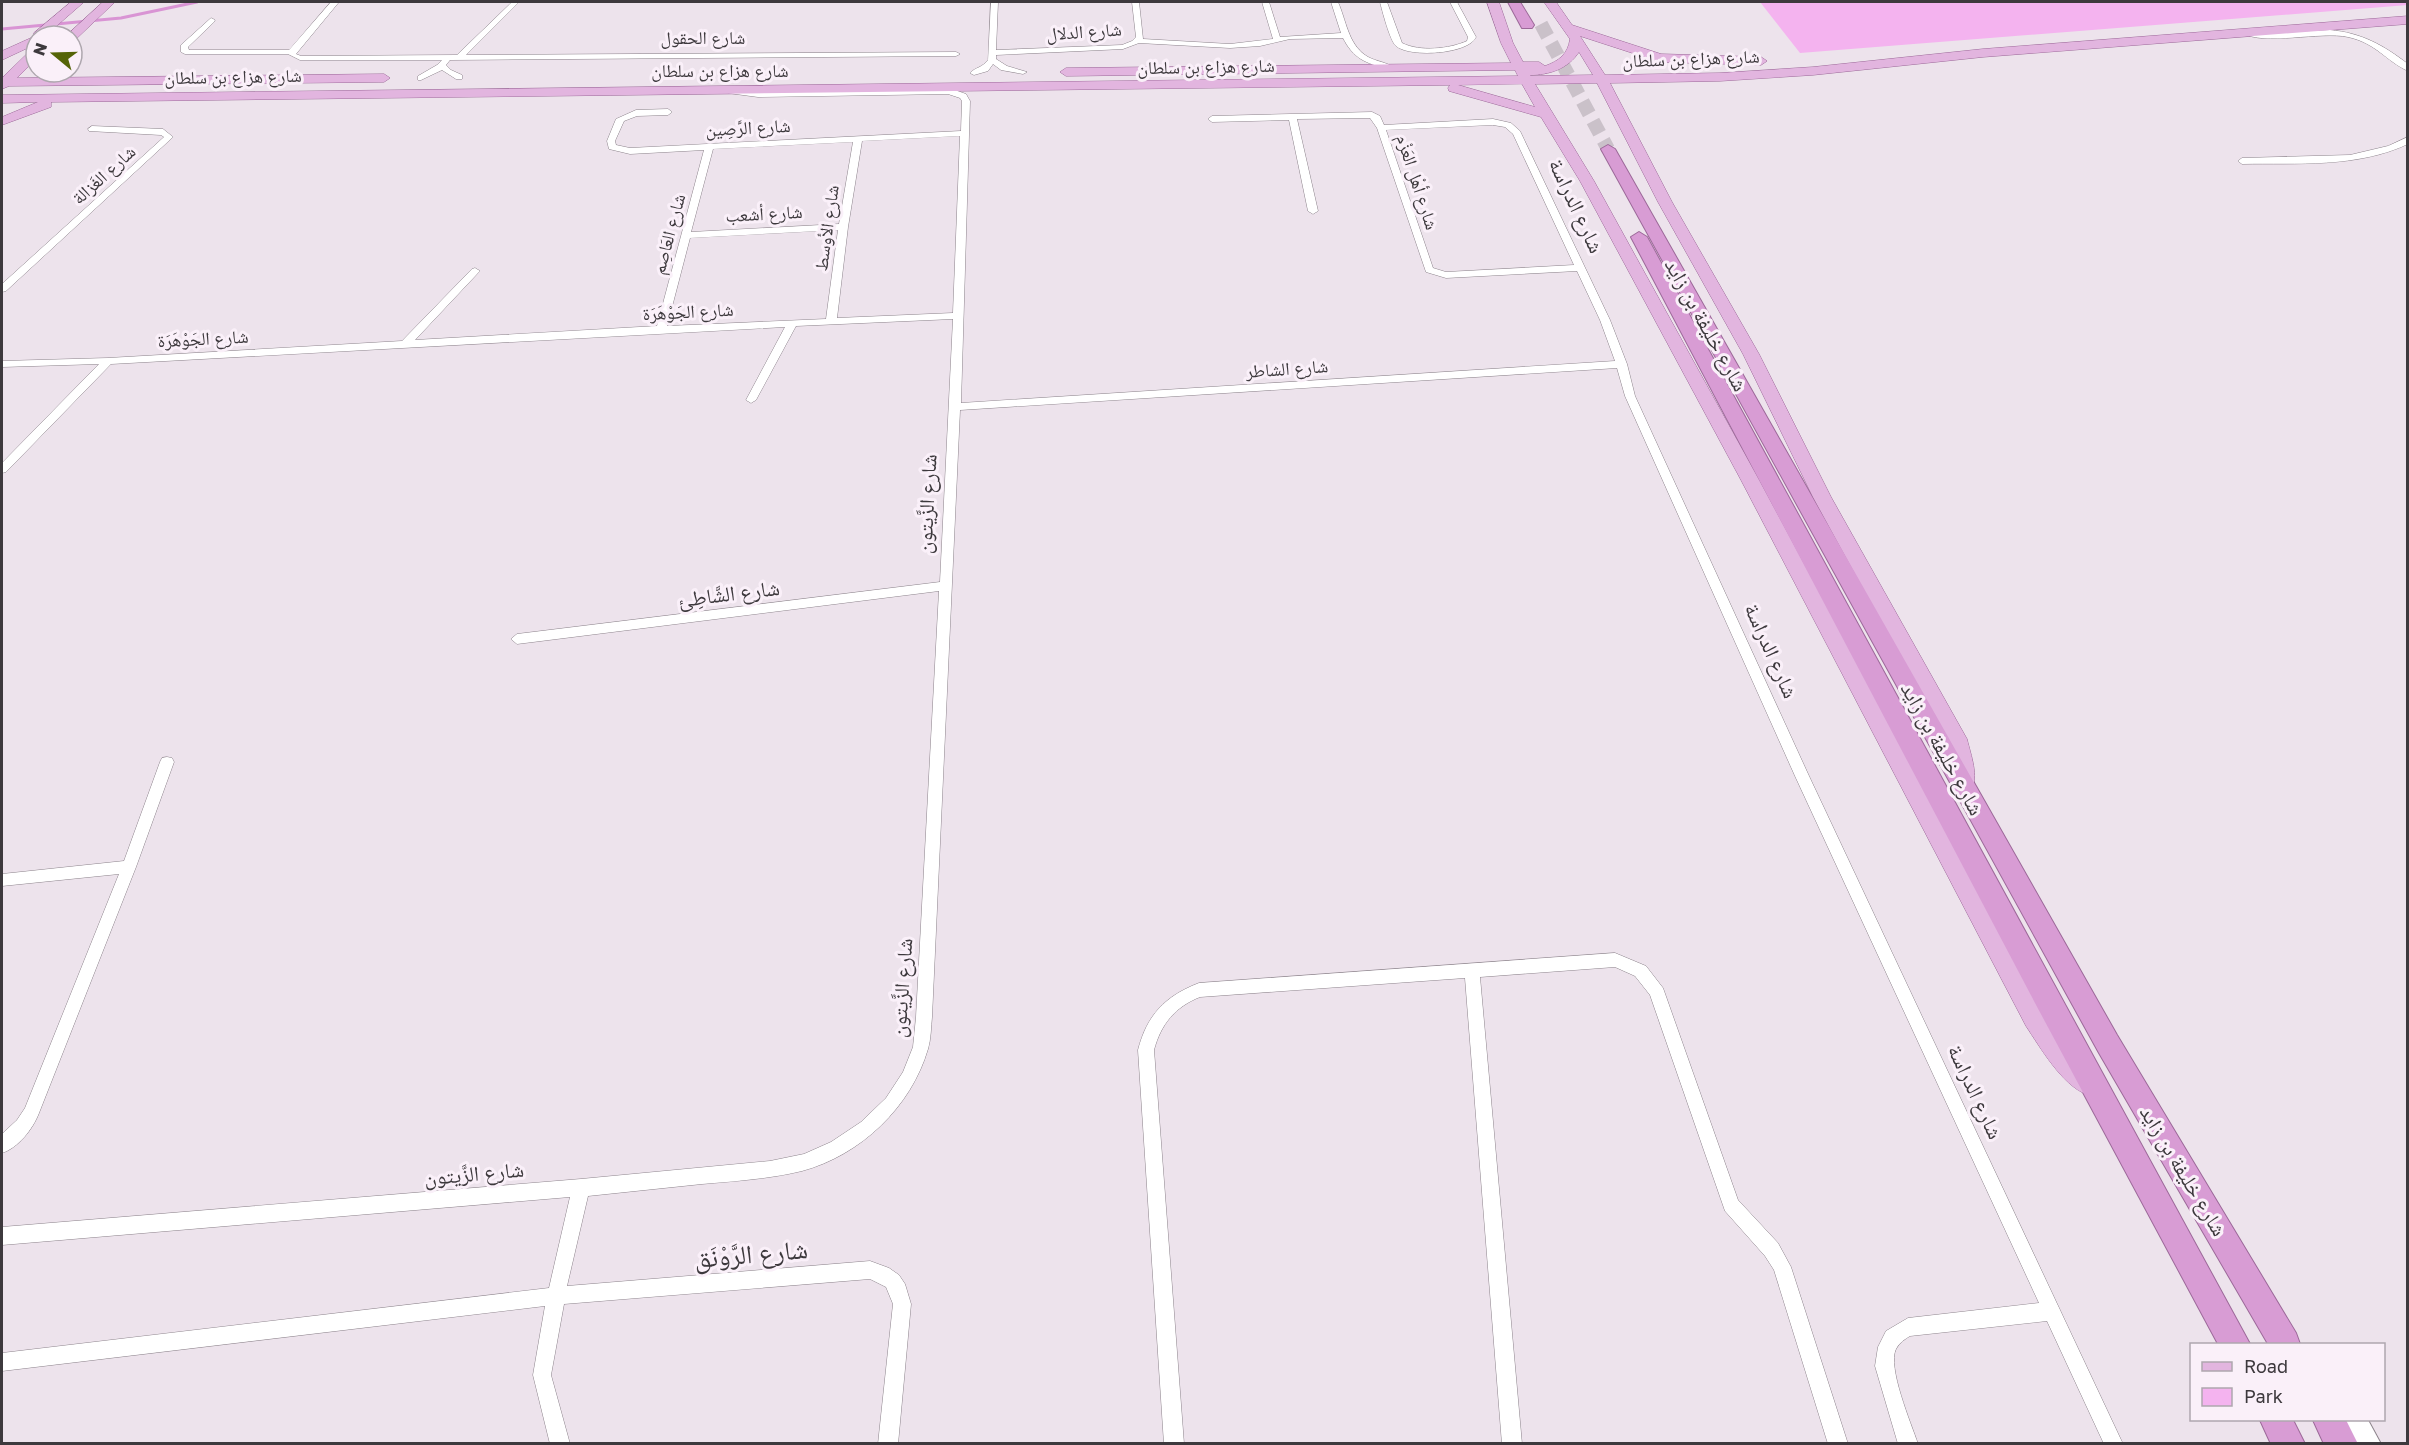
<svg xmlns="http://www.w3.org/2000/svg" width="2409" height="1445" font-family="'Golos Text','Noto Naskh Arabic',sans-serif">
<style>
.green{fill:#f4b3ef}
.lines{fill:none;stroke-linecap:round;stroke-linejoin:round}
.stream{stroke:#d994d4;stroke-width:3}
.trunk-tunnel{stroke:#cac1c9;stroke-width:14;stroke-dasharray:14 8;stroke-linecap:butt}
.minor-casing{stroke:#8c838b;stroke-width:1}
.tertiary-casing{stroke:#8c838b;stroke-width:2}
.primary-casing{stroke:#9c6999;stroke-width:1}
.trunk-casing{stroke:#9c6999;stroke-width:2}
.minor{fill:#fff;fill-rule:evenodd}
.tertiary{fill:#fff;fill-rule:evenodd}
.primary{fill:#e2b5df;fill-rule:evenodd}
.trunk{fill:#d89cd4;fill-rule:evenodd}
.labels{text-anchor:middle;stroke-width:6;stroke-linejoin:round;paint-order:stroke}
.far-street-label{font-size:18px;fill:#3d393d;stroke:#faf0f9}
.street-label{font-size:21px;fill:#3d393d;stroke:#faf0f9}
.near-street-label{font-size:26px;fill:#3d393d;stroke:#faf0f9}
</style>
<rect width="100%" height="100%" fill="#ede3ec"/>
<polygon class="green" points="1760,2 2407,2 2408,5 1800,53"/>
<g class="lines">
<polyline class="stream" points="2,29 121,18 197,2"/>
<polyline class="trunk-tunnel" points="1541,24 1608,149"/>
<defs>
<g id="minor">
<polygon points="331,2 339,2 296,54 301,56 457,55 512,2 519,2 466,55 956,52 960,54 956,56 450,60 446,65 451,70 462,75 462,79 456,79 442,70 421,80 418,80 418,76 437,65 442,60 300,60 288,54 185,54 181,52 181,45 211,18 215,20 214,22 188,47 189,50 289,50"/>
<path d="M991 2H998L996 50 1122 45 1132 41 1136 37 1132 2H1139L1143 39 1230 44 1273 39 1262 2H1269L1280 37 1341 33 1331 2H1338C1346 20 1348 43 1365 55 1373 61 1383 61 1391 66L1387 68C1366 64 1353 58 1343 38L1290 39 1260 46 1230 48 1139 43 1123 49 996 55V59L1007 66 1027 72 1023 74 1001 70 993 64 988 71 974 75 970 73C976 67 982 68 988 60Z"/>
<path d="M1380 2H1387L1402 43C1420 52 1449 49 1467 41L1468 37 1450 2H1457L1476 37C1469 54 1410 58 1396 46 1390 41 1382 10 1380 2Z"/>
<path d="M2330 30C2362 33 2383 45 2408 64V71C2386 61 2376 43 2348 37 2321 31 2263 46 2243 33L2247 31 2271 33Z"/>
<path d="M731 88 758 91 949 88 966 94 970 101 961 403 1615 361 1600 320 1577 271 1446 278 1426 272 1377 128 1370 118 1297 119 1318 211 1313 214 1308 211 1289 120 1212 122 1208 119 1212 116 1372 112 1380 116 1384 125 1493 119 1511 123 1520 131 1610 320 1627 364 1635 396 1809 776 2123 1444H2104L2047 1321 1910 1336C1905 1339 1899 1343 1896 1349 1887 1367 1911 1423 1918 1444H1898L1875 1366 1878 1347 1886 1331 1908 1318 2039 1303 1795 776 1625 396 1617 368 960 410 932 1017C931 1027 931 1039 928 1049 911 1107 861 1155 802 1171 769 1179 735 1181 702 1184 664 1188 626 1192 588 1196L567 1286 870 1261 889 1268 899 1275 905 1284 911 1304 898 1444H878L893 1304 886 1287 870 1279 564 1304 551 1375 570 1444H550L533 1375 545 1306 2 1371V1353L549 1288 570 1197 2 1245V1227L581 1179 770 1161 804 1154 831 1142 861 1122 886 1098 903 1072 913 1047 916 1017 939 591 517 644 511 639 517 634 940 582 953 319 796 326 756 400 751 403 746 400 785 327 111 364 6 472 2 473V463L99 364 2 367V361L108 358 402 341 472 269 475 268 480 271 478 273 415 340 657 326 704 150 630 154 609 149 607 141 616 119 636 110 668 109 672 112 668 115 637 116 624 121 615 141 616 145 630 148 961 131 962 101 960 98 948 94 758 97 728 93V89ZM1493 125 1505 127 1513 134 1574 265 1446 272 1433 268 1386 130ZM960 136 953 313 837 318 848 227 862 141ZM853 142 839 224 691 232 713 149ZM838 230 826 319 667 326 690 238Z"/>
<polygon points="92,126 163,129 173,137 6,291 2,292 2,284 164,137 161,135 89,131 88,129"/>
<path d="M2408 137V144C2357 168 2297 163 2242 164L2238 161 2242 158 2350 155 2388 146Z"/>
<path d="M167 757 172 758 174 762 136 867 39 1113C33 1129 18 1148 2 1153V1134L17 1120 25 1108 119 874 2 886V874L124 861 160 762 162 758Z"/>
<path d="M1615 953 1646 966 1663 988 1738 1200 1778 1243 1791 1267 1848 1444H1828L1774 1270 1765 1256 1725 1211 1650 995 1635 976 1615 967 1480 977 1522 1444H1502L1465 978 1200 997C1175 1007 1161 1024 1154 1050L1184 1444H1164L1138 1050C1147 1015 1165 996 1199 983Z"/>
</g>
<polygon id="tertiary" points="2343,1420 2368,1420 2381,1444 2356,1444"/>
<g id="primary">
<polygon points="71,2 84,2 45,36 36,36 36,44 2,60 2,51 33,37 34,33"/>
<polygon points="103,2 115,2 76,39 72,40 72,36 66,36"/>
<path d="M1487 2H1499L1513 43 1523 62H1539L1545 66C1559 61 1568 54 1570 39L1544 2H1556L1572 25 1661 54 1761 57 1767 61 1761 65 1660 62 1580 36 1605 75 1720 73 1813 67 1983 49 2408 16V24L1983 57 1813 75 1720 81 1610 83 1672 202 1759 354 1831 497 1967 739C1971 756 1979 775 1971 792L1963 795 1955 792 1952 786 1953 770 1945 739 1813 497 1743 354 1658 202 1597 83 1535 84 1594 181 1759 480 2044 1010 2065 1041 2095 1073 2099 1082 2095 1091 2086 1094C2062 1085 2040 1047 2026 1026L1741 480 1580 181 1541 117 1449 91 1448 88 1450 85 51 102V107L2 125V117L38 102 2 103V95L1518 76 1515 70 1066 76 1060 72 1066 68 1511 63 1501 43ZM1579 52 1593 75 1531 76 1530 75C1549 75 1568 69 1579 52ZM1522 84 1535 107 1458 85Z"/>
<polygon points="36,48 36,59 17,78 384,74 390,78 384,82 9,86 2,89 2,78 32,49"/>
</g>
<g id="trunk">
<polygon points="1508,2 1520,2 1534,25 1532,28 1522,28"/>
<polygon points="1608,145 1615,149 2117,1035 2296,1333 2300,1344 2268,1344 2099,1053 1601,149"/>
<polygon points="1639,232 1647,237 2250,1344 2218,1344 2035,1003 1631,237"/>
<polygon points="2260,1420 2293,1420 2305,1444 2271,1444"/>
<polygon points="2313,1420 2346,1420 2358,1444 2324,1444"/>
</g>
</defs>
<use href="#minor" class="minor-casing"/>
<use href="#tertiary" class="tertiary-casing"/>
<use href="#primary" class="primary-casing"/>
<use href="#trunk" class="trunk-casing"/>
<use href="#minor" class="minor"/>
<use href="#tertiary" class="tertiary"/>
<use href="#primary" class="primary"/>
<use href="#trunk" class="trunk"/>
</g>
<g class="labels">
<g class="far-street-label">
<text transform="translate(1084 32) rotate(-4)" y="6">شارع الدلال</text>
<text x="703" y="44">شارع الحقول</text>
<text transform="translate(1691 59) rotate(-2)" y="6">شارع هزاع بن سلطان</text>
<text transform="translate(1206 67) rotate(-1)" y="6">شارع هزاع بن سلطان</text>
<text x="720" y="77">شارع هزاع بن سلطان</text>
<text transform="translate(233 77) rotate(-1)" y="6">شارع هزاع بن سلطان</text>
<text transform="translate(748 128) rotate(-3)" y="6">شارع الرَّصِين</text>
<text transform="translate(104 175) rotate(-42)" y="6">شارع الغَزالة</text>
<text transform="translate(1417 182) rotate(72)" y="6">شارع أهْل العَزْم</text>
<text transform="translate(764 214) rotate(-3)" y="6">شارع أشعب</text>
<text transform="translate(827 228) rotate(-82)" y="6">شارع الأوسط</text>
<text transform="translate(669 234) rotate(-75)" y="6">شارع العَاصِم</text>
<text transform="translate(688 312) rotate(-3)" y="6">شارع الجَوْهَرَة</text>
<text transform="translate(203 339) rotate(-3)" y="6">شارع الجَوْهَرَة</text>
<text transform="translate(1287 369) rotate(-4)" y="6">شارع الشاطر</text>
</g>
<g class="street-label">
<text transform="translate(1576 206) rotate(65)" y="7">شارع الدراسة</text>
<text transform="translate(1706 325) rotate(61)" y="7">شارع خليفة بن زايد</text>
<text transform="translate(927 504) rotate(-87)" y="7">شارع الزَّيتون</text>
<text transform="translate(729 594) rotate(-7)" y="7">شارع الشَّاطِئ</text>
<text transform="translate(1771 651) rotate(66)" y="7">شارع الدراسة</text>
<text transform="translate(1942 749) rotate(61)" y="7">شارع خليفة بن زايد</text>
<text transform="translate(902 988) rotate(-86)" y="7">شارع الزَّيتون</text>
<text transform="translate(1975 1092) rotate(65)" y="7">شارع الدراسة</text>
<text transform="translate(2183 1171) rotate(59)" y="7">شارع خليفة بن زايد</text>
<text transform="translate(474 1174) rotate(-5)" y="7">شارع الزَّيتون</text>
</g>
<g class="near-street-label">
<text transform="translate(751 1254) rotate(-5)" y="9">شارع الرَّوْنَق</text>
</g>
</g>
<rect width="2409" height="1445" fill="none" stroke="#3d393d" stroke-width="6"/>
<rect x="2190" y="1343" width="195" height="78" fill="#faf0f9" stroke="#aea7ae" stroke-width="1.5"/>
<rect x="2202" y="1362" width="30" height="9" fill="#e2b5df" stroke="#aea7ae" stroke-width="1.5"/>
<text x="2244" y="1373" font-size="18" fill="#3d393d">Road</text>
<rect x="2202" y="1388" width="30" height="18" fill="#f4b3ef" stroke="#aea7ae" stroke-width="1.5"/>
<text x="2244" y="1403" font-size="18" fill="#3d393d">Park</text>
<g transform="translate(54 54) rotate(289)"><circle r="28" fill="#faf0f9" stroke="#aea7ae" stroke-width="1.5"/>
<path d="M0-4.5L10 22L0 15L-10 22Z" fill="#556408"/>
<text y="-9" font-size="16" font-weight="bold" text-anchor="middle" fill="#3d393d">N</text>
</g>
</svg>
